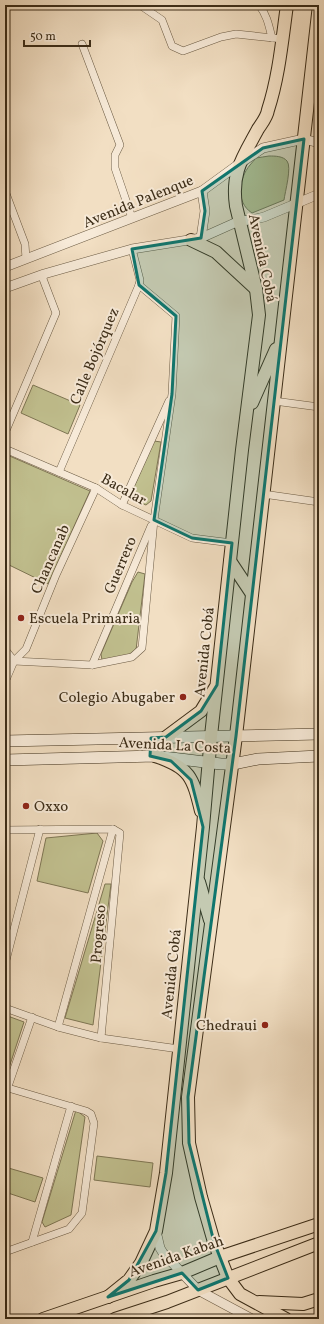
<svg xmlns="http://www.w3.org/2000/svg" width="324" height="1324" font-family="Vollkorn,serif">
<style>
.green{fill:#c1c08f;stroke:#7e7654}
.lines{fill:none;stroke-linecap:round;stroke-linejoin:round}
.minor-casing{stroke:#6a5a43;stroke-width:8}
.tertiary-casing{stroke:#6a5a43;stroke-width:10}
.secondary-casing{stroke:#3c2d18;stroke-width:12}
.primary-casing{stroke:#3c2d18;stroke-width:14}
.minor{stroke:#f7ead8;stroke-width:7}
.tertiary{stroke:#f7ead8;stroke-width:9}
.secondary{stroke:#f7ead8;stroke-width:11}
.primary{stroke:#f2dfc3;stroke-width:12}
.marked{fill:#0f766e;fill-opacity:0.2;stroke:#0f766e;stroke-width:3;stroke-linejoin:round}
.poi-dot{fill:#8f2418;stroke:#f7ead8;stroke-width:1.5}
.labels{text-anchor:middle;stroke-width:4;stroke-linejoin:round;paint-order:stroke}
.street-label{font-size:15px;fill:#3c2d18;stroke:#f7ead8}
.poi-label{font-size:15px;fill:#3c2d18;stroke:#f7ead8;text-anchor:start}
</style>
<rect width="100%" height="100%" fill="#f2dfc3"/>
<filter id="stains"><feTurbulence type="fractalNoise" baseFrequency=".005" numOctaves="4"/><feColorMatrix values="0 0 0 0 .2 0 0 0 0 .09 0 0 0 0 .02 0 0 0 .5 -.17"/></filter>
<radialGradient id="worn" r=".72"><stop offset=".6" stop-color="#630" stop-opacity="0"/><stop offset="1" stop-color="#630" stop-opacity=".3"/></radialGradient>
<g class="green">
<path d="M269 156C275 156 283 156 287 161 292 167 285 192 284 200L252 213C235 202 239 178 250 165 252 163 254 160 256 158 260 157 265 157 269 156Z"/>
<polygon points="33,385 80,405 68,434 21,413"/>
<polygon points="154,441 161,442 151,501 146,505 129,498"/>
<polygon points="5,454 90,491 48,584 5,563"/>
<polygon points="138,572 145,574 136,650 128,655 102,660 101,654 132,582"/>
<polygon points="97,833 103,841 88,893 37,881 46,838"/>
<polygon points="105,884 111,884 93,1025 65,1018"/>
<polygon points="5,1015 24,1022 5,1080"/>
<polygon points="76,1110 85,1117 71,1215 45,1227 42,1222"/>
<polygon points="97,1156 153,1163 150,1187 94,1180"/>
<polygon points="5,1167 43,1178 35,1202 5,1192"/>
</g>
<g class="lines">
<defs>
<g id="minor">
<polyline points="140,5 162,20 172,46 183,51 221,37 236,34 283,39"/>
<path d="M259 5C267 15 269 26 272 38"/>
<polyline points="82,44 120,145 115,155 115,168 132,218"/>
<polyline points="5,191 25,244 26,259"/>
<polyline points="274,401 319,407"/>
<polyline points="5,433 56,313 43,279 44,274"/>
<polyline points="5,449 96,488 122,505 192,538 232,543"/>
<polyline points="59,472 139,285 140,280 132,249"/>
<polyline points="263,494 319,502"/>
<polyline points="122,505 169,401"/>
<polyline points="5,651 7,652 14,661 92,665 132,657 142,648 154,520 172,394 176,316 139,285"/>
<polyline points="92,665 151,526"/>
<polyline points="5,682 14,661 26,649 56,575 96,488"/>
<polyline points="5,830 113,829 120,833 101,1038"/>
<polyline points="5,964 40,829"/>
<polyline points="5,1008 58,1027 101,1038 179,1049"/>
<polyline points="58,1027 113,829"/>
<polyline points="5,1095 32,1017"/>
<polyline points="32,1242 71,1106"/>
<polyline points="5,1252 69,1229 82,1213 94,1123 91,1114 86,1111 8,1088"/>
</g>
<g id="tertiary">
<polyline points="201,238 205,211 202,191"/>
<polyline points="5,267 202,191 239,164 263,148 304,139 319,143"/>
<polyline points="5,288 44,274 132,249 201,238 239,221 251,220 264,217 319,194"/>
<polyline points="156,1231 160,1248 163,1253 198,1290 252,1319"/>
</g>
<g id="secondary">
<polyline points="5,741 319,734"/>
<polyline points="5,760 155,756 221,764 233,764 258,759 319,756"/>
</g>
<g id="primary">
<polyline points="191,240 216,252 256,289"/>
<polyline points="252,403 276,349"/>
<polyline points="230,561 252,594"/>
<polyline points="166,737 201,711 215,688"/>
<path d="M155 756C190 767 193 778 201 811"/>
<polyline points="199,882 210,920"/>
<path d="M108 1297 129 1280 141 1263 156 1231 166 1173 203 827 211 736 242 450 259 315 256 289 236 206C231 172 243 157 258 129 262 123 267 117 268 110 279 76 282 41 287 5"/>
<polyline points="259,1302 303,1304 319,1299"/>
<polyline points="43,1319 154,1281 182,1273 220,1257 319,1224"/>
<polyline points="115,1319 167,1302 319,1243"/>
<polyline points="286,1319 240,1294 228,1278 214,1242 201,1197 189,1143 188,1097 236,736 319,5"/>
</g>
</defs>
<use href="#minor" class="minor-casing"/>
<use href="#tertiary" class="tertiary-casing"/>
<use href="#secondary" class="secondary-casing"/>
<use href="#primary" class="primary-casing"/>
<use href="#minor" class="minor"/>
<use href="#tertiary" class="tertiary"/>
<use href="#secondary" class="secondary"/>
<use href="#primary" class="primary"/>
</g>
<path class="marked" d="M304 139 236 736 188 1097 189 1143 214 1242 228 1278 198 1290 182 1273 108 1297 129 1280 156 1231 166 1173 203 827 191 780 171 761 150 756 151 738 166 737 201 711 217 685 232 543 192 538 154 520 172 394 176 316 139 285 132 249 201 238 205 211 202 191 263 148Z"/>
<g class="poi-dot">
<circle cx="21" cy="618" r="4"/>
<circle cx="183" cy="697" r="4"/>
<circle cx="26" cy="806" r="4"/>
<circle cx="265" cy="1025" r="4"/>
</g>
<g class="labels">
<g class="street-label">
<text transform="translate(138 201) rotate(-22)" y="5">Avenida Palenque</text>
<text transform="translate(263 258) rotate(78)" y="5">Avenida Cobá</text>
<text transform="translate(94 356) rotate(-67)" y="5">Calle Bojórquez</text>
<text transform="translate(124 489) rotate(29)" y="5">Bacalar</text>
<text transform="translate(50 559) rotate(-66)" y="5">Chancanab</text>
<text transform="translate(120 565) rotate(-67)" y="5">Guerrero</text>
<text transform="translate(204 652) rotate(-84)" y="5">Avenida Cobá</text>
<text transform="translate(175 745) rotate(3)" y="5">Avenida La Costa</text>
<text transform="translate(98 934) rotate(-85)" y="5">Progreso</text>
<text transform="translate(171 974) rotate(-84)" y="5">Avenida Cobá</text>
<text transform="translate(176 1256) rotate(-19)" y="5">Avenida Kabah</text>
</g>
<g class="poi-label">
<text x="29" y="623">Escuela Primaria</text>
<text x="175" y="702" text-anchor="end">Colegio Abugaber</text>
<text x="34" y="811">Oxxo</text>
<text x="257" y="1030" text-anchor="end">Chedraui</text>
</g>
</g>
<rect width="324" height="1324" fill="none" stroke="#f2dfc3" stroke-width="20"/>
<rect x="6" y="6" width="312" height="1312" fill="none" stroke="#3c2d18" stroke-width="2"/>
<rect x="10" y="10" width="304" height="1304" fill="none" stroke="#3c2d18"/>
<path d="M24 40v6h66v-6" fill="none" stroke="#3c2d18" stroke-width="2"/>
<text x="30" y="40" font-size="12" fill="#3c2d18" stroke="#f7ead8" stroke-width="3" paint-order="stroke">50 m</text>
<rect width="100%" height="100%" filter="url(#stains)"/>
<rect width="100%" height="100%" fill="url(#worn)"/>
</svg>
